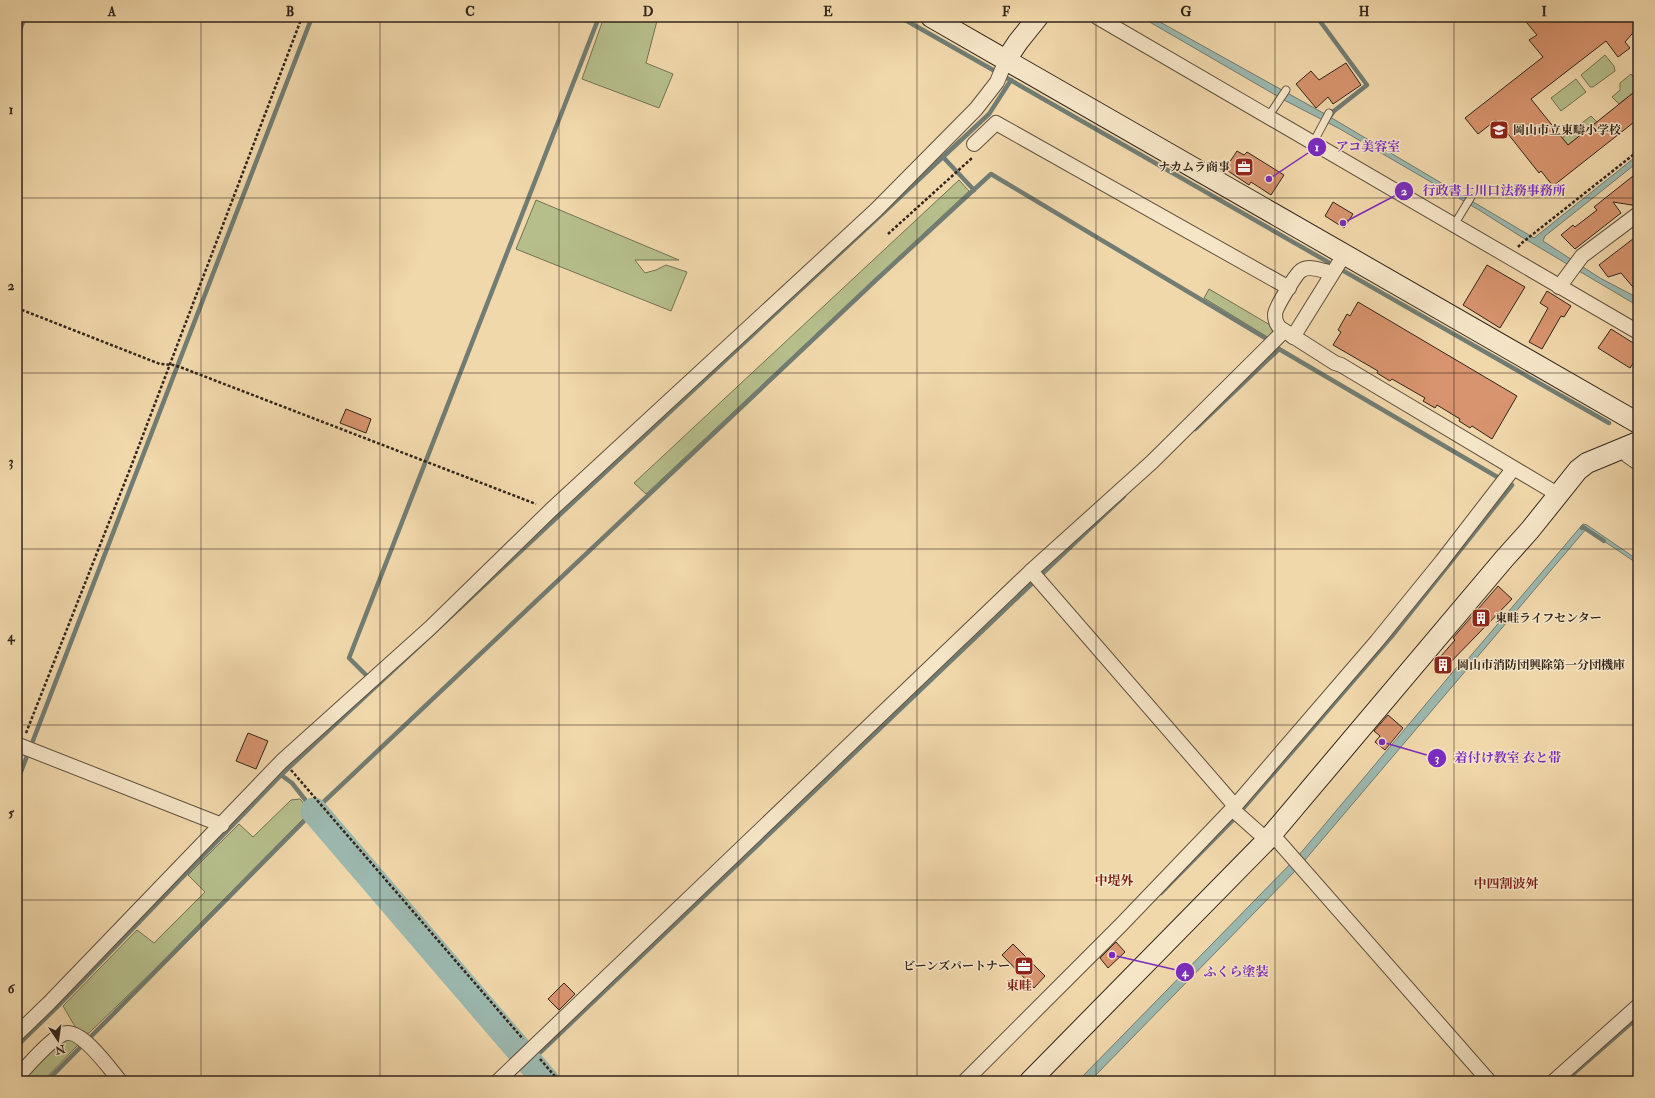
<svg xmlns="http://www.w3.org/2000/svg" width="1655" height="1098" font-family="'IM FELL Double Pica','Noto Serif JP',serif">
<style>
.green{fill:#b6bf8c;stroke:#747254}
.water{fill:#9cb9b0;stroke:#717d74}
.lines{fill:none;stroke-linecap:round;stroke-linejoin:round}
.stream{stroke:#717d74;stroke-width:4.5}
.river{stroke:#9cb9b0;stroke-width:27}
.building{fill:#d8946e;stroke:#31241b}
.lane-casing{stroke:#61513f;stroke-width:9}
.street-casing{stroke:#61513f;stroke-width:16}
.secondary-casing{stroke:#31241b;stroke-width:22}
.path{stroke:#31241b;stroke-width:2.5;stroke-dasharray:3 2;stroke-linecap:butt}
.lane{stroke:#f6e6c8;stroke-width:7}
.street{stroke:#f6e6c8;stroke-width:14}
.secondary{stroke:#f6e6c8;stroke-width:20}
.grid{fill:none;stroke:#31241b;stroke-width:1;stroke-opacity:0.55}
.labels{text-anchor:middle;stroke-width:3;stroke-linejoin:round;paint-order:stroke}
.poi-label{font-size:12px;font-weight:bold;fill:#31241b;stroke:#f6e6c8;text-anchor:start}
.neighbourhood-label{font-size:13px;font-weight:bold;fill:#7a1f14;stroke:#f6e6c8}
.leader{fill:none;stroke:#7b2cbf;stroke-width:1.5}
.callout-dot{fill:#7b2cbf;stroke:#f6e6c8;stroke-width:1.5}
.mark-label{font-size:12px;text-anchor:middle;font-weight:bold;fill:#fff}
.callout-label{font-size:13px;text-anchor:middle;font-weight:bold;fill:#7b2cbf;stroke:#f6e6c8;stroke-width:3;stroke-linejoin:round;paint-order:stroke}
.neatline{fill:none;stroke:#31241b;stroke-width:1.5}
.grid-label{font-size:13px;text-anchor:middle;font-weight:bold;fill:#31241b}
</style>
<rect width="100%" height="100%" fill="#f1d8ab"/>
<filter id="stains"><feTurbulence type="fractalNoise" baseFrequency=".005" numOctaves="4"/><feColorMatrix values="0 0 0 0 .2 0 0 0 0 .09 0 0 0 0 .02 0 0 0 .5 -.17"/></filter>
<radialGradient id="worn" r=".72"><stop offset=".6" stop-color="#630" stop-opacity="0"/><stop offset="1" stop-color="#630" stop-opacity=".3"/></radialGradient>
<g class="green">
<polygon points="604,17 658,17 646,63 673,74 659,108 582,79"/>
<polygon points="1605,55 1614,66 1615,71 1593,87 1590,87 1581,75"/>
<polygon points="1631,74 1638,83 1638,89 1619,104 1612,97 1620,90 1620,83"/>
<polygon points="1576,79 1586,92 1561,111 1551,98"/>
<polygon points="1591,116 1597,122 1568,145 1562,138"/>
<polygon points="959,180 969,191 646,494 634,483"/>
<polygon points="536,200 679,260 635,260 645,273 656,270 666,265 687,272 671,311 516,249"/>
<polygon points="1209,289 1270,325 1274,333 1269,338 1204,298"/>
<polygon points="300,799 305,805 306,816 153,971 89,1033 83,1034 77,1030 63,1006 137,930 154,943 205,892 188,875 239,824 253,837 291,800"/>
<polygon points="68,1039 79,1044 43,1081 19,1081 60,1040"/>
</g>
<g class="water">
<polygon points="1141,17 1151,17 1325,114 1534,238 1638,155 1638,162 1545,236 1543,241 1600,278 1638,298 1638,306 1520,236 1479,210 1340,129 1284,100"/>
<polygon points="1583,524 1587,525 1638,560 1638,564 1586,529 1299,867 1090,1081 1078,1081 1299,855 1457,667 1462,666"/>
</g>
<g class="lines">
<g class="stream">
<polyline points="900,17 993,70"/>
<polyline points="1317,17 1367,85 1334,111 1329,118"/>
<polyline points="17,37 25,17"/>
<polyline points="1005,77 1609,423"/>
<polyline points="943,157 974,190"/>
<polyline points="1195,429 1279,349"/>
<polyline points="1582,528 1583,527 1604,541"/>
<polyline points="367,676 349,658 599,17"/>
<polyline points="281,775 292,783 314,811"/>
<polyline points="17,782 312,17"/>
<polyline points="1161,893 1234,819 1392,636 1512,485 1508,483"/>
<polyline points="17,1046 58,1006 281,775 989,114 1011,80"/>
<polyline points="530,1062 1124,496"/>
<polyline points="47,1081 314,811 876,280 991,174 1267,339 1279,349 1499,478"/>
<polyline points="1565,1081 1638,1017"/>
</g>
<g class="river">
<polyline points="314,811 519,1050"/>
<polyline points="527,1059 546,1081"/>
</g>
</g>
<g class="building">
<polygon points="1522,17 1638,17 1638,27 1625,42 1630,48 1618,57 1606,41 1531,99 1568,145 1638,89 1638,119 1553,186 1541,171 1539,173 1501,125 1500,126 1496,120 1478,134 1465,118 1543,57 1529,40 1537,35"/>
<polygon points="1346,63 1361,85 1333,104 1328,97 1316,108 1296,84 1311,71 1319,80"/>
<polygon points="1237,151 1244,155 1247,152 1284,175 1271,195 1251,182 1249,185 1225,169"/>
<polygon points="1633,176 1638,182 1638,206 1613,202 1621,213 1575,249 1561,235 1573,225 1575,227 1597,210 1594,207"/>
<polygon points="1333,202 1353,214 1344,228 1325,216"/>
<polygon points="1638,235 1638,293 1621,273 1608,277 1599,265"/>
<polygon points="1487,265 1525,287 1500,328 1463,305"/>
<polygon points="1547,291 1571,306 1564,317 1561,316 1542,349 1529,342 1548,308 1540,303"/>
<polygon points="1358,302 1517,396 1492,439 1472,426 1470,428 1459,421 1460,419 1437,405 1435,408 1423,401 1425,398 1392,379 1390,381 1377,373 1378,371 1333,345 1341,332 1338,330 1347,314 1350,316"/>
<polygon points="1611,329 1638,346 1638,356 1630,368 1598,348"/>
<polygon points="346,409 371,419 366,433 340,423"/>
<polygon points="1498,586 1512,599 1442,671 1434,664 1455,640 1453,638"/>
<polygon points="1388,715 1403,728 1385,750 1375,742 1380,736 1374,731"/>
<polygon points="248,733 268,741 256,769 236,761"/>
<polygon points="1116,942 1125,952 1108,968 1100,958"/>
<polygon points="1013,944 1045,976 1034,988 1002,955"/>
<polygon points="564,983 575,994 559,1010 548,999"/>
</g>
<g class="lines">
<defs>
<g id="lane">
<polyline points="1268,117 1286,90"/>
<polyline points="1313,143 1329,113"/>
<polyline points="1454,225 1471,197"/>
</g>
<g id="street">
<polyline points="1097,17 1638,332"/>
<polyline points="974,144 996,123 1289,288"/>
<path d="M1332 273C1324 271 1310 265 1302 270 1296 273 1276 307 1275 314 1275 320 1276 324 1280 328L1335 363 1341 365 1559 495"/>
<polyline points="1559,287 1582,256 1638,214"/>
<polyline points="1293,337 1344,255"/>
<polyline points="1625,447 1628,456 1638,463"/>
<polyline points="1031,571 1235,806"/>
<polyline points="21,746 222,825"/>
<polyline points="1232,809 1267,840"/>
<polyline points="1272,834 1489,1081"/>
<polyline points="17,1034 49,1003 282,761 430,628 551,510 876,210 976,109 997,82 1006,60"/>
<path d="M17 1077C30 1064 47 1042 63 1034 80 1026 110 1069 120 1081"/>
<polyline points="498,1081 1031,571 1152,462 1284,331"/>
<polyline points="965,1081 1121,925 1235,806 1377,641 1442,561 1513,469"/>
<polyline points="1554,1081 1638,1006"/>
</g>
<g id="secondary">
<polyline points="931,17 1638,423"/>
<polyline points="1006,60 1018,42 1038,17"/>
<polyline points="1030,1081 1267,840 1504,559 1530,530 1578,470 1587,463 1638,442"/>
</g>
</defs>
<use href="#lane" class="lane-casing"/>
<use href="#street" class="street-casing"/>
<use href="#secondary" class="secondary-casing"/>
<g class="path">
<polyline points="888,234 972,158"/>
<polyline points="1518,247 1523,242 1638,151"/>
<polyline points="17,308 160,364 173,365 180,367 536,504"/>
<polyline points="26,733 132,464 302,17"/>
<polyline points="291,770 523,1039"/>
<polyline points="540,1059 559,1081"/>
</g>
<use href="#lane" class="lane"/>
<use href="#street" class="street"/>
<use href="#secondary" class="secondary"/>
</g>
<path class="grid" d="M201 17V1081M380 17V1081M559 17V1081M738 17V1081M917 17V1081M1096 17V1081M1275 17V1081M1454 17V1081M17 198H1638M17 373H1638M17 549H1638M17 725H1638M17 900H1638"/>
<defs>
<symbol id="school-square" viewBox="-11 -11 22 22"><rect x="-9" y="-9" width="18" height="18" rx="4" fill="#8f2418" stroke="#f6e6c8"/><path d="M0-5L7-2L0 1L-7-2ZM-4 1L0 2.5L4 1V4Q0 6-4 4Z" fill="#fff"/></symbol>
<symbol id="office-square" viewBox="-11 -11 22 22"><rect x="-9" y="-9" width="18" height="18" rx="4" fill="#8f2418" stroke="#f6e6c8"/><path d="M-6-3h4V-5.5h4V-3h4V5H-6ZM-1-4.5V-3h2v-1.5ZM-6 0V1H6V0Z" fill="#fff"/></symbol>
<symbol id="building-square" viewBox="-11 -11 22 22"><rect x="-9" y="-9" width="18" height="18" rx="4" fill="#8f2418" stroke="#f6e6c8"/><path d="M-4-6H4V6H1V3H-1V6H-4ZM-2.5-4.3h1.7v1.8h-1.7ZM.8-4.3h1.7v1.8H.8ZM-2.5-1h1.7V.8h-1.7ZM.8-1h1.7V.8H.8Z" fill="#fff"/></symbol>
</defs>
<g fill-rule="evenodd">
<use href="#school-square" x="1488" y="119" width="22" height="22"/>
<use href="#office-square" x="1233" y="156" width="22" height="22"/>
<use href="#building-square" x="1470" y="607" width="22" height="22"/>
<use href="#building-square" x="1432" y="654" width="22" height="22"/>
<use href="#office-square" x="1013" y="955" width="22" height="22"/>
</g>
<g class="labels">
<g class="poi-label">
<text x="1513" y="134">岡山市立東疇小学校</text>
<text x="1230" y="171" text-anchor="end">ナカムラ商事</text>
<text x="1495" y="622">東畦ライフセンター</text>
<text x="1457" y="669">岡山市消防団興除第一分団機庫</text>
<text x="1010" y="970" text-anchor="end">ビーンズパートナー</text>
</g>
<g class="neighbourhood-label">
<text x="1114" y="885">中堤外</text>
<text x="1506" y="888">中四割波舛</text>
<text x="1019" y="990">東畦</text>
</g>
</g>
<path class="leader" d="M1269 179L1317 147M1343 223L1404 191M1382 742L1437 758M1112 955L1185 972"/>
<g class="callout-dot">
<circle cx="1269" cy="179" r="4"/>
<circle cx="1343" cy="223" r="4"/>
<circle cx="1382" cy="742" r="4"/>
<circle cx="1112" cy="955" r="4"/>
<circle cx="1317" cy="147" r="10"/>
<circle cx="1404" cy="191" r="10"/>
<circle cx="1437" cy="758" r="10"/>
<circle cx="1185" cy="972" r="10"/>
</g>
<g class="mark-label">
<text x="1317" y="151">1</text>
<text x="1404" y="195">2</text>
<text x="1437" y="762">3</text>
<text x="1185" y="976">4</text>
</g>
<g class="callout-label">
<text x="1368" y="151">アコ美容室</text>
<text x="1494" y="195">行政書士川口法務事務所</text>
<text x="1508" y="762">着付け教室 衣と帯</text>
<text x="1236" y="976">ふくら塗装</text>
</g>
<rect width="1655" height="1098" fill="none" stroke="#f1d8ab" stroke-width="44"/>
<g transform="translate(58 1040) rotate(167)" stroke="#f6e6c8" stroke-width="3" paint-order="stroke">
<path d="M0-3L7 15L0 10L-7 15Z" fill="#31241b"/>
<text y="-6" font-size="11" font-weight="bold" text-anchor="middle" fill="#31241b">N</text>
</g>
<rect x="22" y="22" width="1611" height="1054" class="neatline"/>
<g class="grid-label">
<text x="112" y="16">A</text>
<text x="290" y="16">B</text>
<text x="470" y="16">C</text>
<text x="648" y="16">D</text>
<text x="828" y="16">E</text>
<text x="1006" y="16">F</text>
<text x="1186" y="16">G</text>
<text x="1364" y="16">H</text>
<text x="1544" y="16">I</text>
<text x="11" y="114">1</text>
<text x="11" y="290">2</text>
<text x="11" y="466">3</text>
<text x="11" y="641">4</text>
<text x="11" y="817">5</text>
<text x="11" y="993">6</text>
</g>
<rect width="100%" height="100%" filter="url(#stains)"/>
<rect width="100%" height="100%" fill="url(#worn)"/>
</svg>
